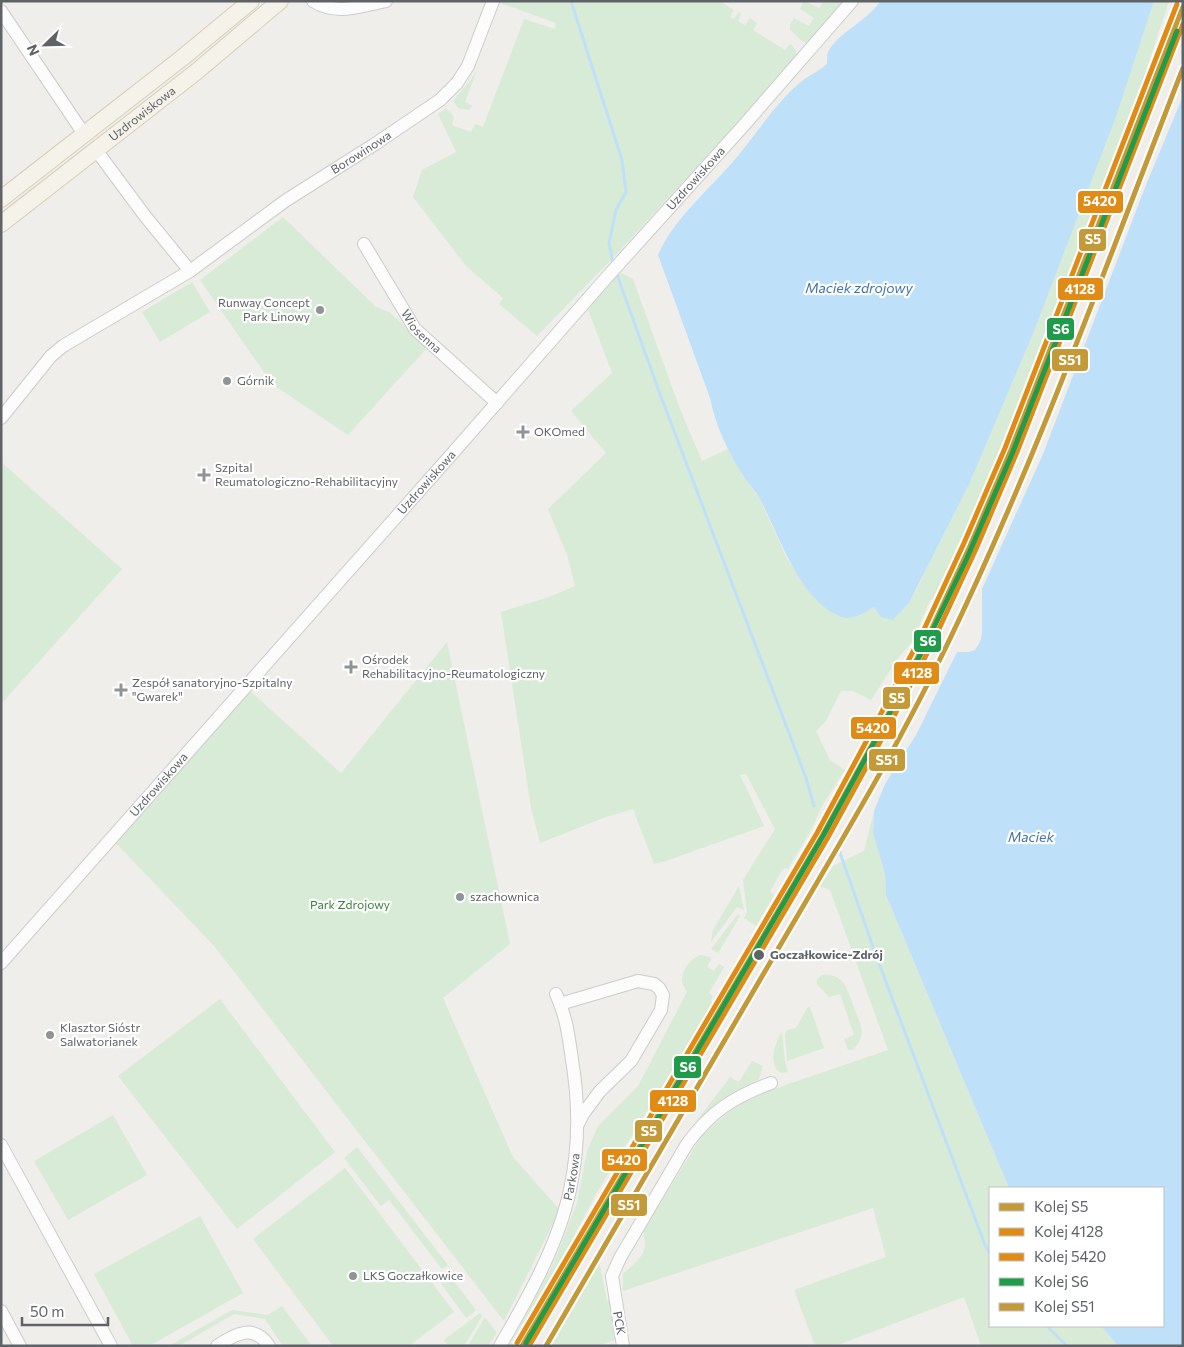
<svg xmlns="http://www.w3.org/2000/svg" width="1184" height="1347" font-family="Commissioner,sans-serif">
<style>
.green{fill:#d8ebd6}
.water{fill:#bfe0f9}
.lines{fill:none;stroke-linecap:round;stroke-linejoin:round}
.stream{stroke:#bfe0f9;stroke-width:3}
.minor-casing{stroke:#cbcccc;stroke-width:14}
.major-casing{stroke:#d7ceb8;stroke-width:18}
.minor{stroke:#fdfcfc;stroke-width:12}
.major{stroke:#f4f2e9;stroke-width:16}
.rail-1-casing{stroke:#fff;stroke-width:9}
.rail-2-casing{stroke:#fff;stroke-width:9}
.rail-3-casing{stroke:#fff;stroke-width:9}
.rail-4-casing{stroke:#fff;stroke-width:9}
.rail-5-casing{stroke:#fff;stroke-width:9}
.rail-1{stroke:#c49a39;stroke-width:5}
.rail-2{stroke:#df8b15;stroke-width:5}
.rail-3{stroke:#df8b15;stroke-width:5}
.rail-4{stroke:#1f9b4a;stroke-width:5}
.rail-5{stroke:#c49a39;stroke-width:5}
.poi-dot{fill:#919496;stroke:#fff;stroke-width:2}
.stop-dot{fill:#5f6368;stroke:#fff;stroke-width:2}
.labels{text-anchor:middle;stroke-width:4.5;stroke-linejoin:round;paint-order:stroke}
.street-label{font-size:12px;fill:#5f6368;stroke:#fff}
.poi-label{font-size:12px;fill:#5f6368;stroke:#fff;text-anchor:start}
.park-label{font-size:12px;fill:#348238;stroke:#fff}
.stop-label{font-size:12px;font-weight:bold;fill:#5f6368;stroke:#fff;text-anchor:start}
.water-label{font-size:14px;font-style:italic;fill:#4174aa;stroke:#fff}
.line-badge{stroke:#fff;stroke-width:2}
.badge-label{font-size:14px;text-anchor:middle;font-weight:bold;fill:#fff}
</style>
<rect width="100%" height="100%" fill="#efeeea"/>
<g class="green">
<path d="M501 1H724L723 3 734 10 730 17 734 19 739 12 741 14 738 21 745 25 750 18 757 23 753 30 785 50 790 44C796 49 798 52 795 60L611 260 537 336 499 304 503 298 466 266 413 197 422 170 456 152 438 114 446 108 454 117 452 125 471 132 475 124 483 127 524 19 555 29 556 23 500 3Z"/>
<polygon points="804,1 819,8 824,1 846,1 806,43 802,41 790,30 790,25 794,18 809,26 814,18 800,9"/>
<polygon points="1154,1 1169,1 1116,162 995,469 936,602 930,600 916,633 919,634 898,658 871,700 853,691 841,691 826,721 816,731 830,760 845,770 822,806 812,828 788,869 785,868 782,870 770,892 774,895 756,926 744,918 747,912 743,880 775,829 746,774 740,775 764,826 663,862 654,864 633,809 606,817 540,843 531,808 501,612 549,597 575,586 567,555 548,509 606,453 571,411 612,373 586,304 605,284 622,273 633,279 680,409 702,461 728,449 745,479 759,497 787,559 821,604 840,617 852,618 874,607 893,620 909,603 921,581 1117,114"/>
<polygon points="477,70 465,102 473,106 469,110 459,109 453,101 470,81"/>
<polygon points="283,217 376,307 389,312 428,347 348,435 272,384 200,280"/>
<polygon points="192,282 210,312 160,342 142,312"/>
<polygon points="1,462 122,569 1,704"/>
<polygon points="447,642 510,944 443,998 513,1157 560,1210 504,1321 215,947 116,843 250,691 341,773"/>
<path d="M874 811 873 833 885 874 886 895 1009 1188H990V1326H1101L1118 1346H981L964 1297 835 1346H815L794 1290 886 1257 873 1208 623 1291V1274C638 1260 650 1254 643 1231L703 1134 736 1106 771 1090 888 1050 830 890 820 886 833 866 864 851Z"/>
<polygon points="739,886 744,910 737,907 711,942 713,930"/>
<polygon points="738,914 740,916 718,953 711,949"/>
<path d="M700 955 710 957 711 960 707 967 714 971 719 964 724 967 709 993 713 996 711 1000 713 1005 597 1192 516 1346H510L554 1262 577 1203 587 1151 598 1126 638 1086 687 992C685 989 682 984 682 981 681 971 691 958 700 955Z"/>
<path d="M823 975C845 972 849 994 855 1010 857 1017 862 1025 862 1033 861 1040 857 1046 852 1050H848L844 1039 854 1035 840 994 829 997 817 984V979Z"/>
<polygon points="220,999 335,1152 237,1229 118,1076"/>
<polygon points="808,1007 810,1007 824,1048 787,1061 785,1034 787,1030 796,1028"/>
<path d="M782 1032 785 1062 788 1072 781 1073 776 1069C770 1057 775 1043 782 1032Z"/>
<polygon points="752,1061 763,1066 759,1079 719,1102 691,1132 698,1119 730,1077 739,1082"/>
<polygon points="113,1115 147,1175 68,1220 34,1161"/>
<polygon points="357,1147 448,1265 442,1269 389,1200 381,1206 344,1158"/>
<polygon points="345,1168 454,1312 409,1346 333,1346 253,1239"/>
<polygon points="200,1216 243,1293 149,1346 133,1346 94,1274"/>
<polygon points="598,1255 607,1301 610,1300 616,1339 598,1346 543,1346"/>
<polygon points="449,1275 476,1310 466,1318 440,1282"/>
<polygon points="282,1306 312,1346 283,1346 265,1319 234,1314 179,1346 169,1346 232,1310 268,1315"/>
<polygon points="480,1313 482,1316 464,1346 449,1346 444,1340"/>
<polygon points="485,1317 497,1333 488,1346 468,1346"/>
</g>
<g class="water">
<path d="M880 1H1154L1117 114 1034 331 970 482 909 603 893 620 881 617 874 607C863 613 851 622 839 616 799 599 779 535 760 499 756 491 749 485 744 477 728 452 716 427 710 398L658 255C674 218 711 188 737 157 756 134 778 100 802 81 810 75 819 71 827 64 827 60 827 55 828 52 837 33 868 21 880 1Z"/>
<polygon points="1183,96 1183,1346 1118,1346 1101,1326 1163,1326 1163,1188 1009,1188 886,895 885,874 873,833 874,811 885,784 916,735 957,652 969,652 975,650 980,642 982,633 982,589 1043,454 1146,185"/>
</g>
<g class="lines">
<g class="stream">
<polyline points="571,1 622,160 626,192 616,210 609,243 613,264"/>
<polyline points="616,272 660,394 806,778 814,806"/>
<polyline points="839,850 877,958 985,1245 990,1254"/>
<polyline points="1047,1326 1067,1346"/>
</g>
<defs>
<g id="minor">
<path d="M313 1C338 16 359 6 386 1"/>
<polyline points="1,11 84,134"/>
<polyline points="96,150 145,216 190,271"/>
<path id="s1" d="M364 244 415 329 497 403"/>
<path id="s2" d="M1 418 51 356 63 346 190 271 285 201 375 144 440 100 457 83 468 66 493 1"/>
<path id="s3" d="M1 963 451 455 607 277 745 124 852 1"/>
<polyline points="560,1004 638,981 654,984 659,988 663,995 661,1010 631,1061 600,1091 583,1114 578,1124"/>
<polyline points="1,1145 111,1346"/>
<polyline points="1,1311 20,1346"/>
<path d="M217 1346C235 1334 254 1323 269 1346"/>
<path id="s4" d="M500 1346C528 1298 558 1245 570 1190 579 1148 579 1102 572 1060 569 1037 566 1015 556 994"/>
<path d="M623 1346 612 1276 620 1258 687 1144C711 1111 734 1097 771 1083"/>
</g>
<g id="major">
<polyline points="1,199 182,58 251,1"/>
<path id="s5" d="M1 224 196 72 280 1"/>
</g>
</defs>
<use href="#minor" class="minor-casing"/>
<use href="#major" class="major-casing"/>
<use href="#minor" class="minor"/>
<use href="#major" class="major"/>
<defs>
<polyline id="rail-1" points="522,1346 822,836 880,730 926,641 970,546 1011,450 1183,7"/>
<polyline id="rail-2" points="529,1346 827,839 885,733 932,644 976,549 1017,452 1183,24"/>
<polyline id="rail-3" points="517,1343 817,833 874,727 920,638 964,543 1005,448 1177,4"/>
<polyline id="rail-4" points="526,1343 823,836 881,730 927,642 967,558 1012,454 1177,31"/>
<path id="rail-5" d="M546 1346C621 1218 696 1089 771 961 831 858 894 755 946 647 1037 459 1107 262 1183 68"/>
</defs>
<use href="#rail-1" class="rail-1-casing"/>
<use href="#rail-2" class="rail-2-casing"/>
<use href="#rail-3" class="rail-3-casing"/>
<use href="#rail-4" class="rail-4-casing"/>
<use href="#rail-5" class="rail-5-casing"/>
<use href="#rail-1" class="rail-1"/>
<use href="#rail-2" class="rail-2"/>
<use href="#rail-3" class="rail-3"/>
<use href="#rail-4" class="rail-4"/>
<use href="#rail-5" class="rail-5"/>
</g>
<g class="poi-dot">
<circle cx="320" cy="310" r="5"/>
<circle cx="227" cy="381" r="5"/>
<path d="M520.5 424.5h5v5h5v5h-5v5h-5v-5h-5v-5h5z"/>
<path d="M201.5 467.5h5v5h5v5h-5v5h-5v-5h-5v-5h5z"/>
<path d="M348.5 659.5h5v5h5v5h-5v5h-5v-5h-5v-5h5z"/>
<path d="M118.5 682.5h5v5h5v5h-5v5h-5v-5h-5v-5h5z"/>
<circle cx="460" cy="897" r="5"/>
<circle cx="50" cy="1035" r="5"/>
<circle cx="353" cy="1276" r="5"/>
</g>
<circle class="stop-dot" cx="759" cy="955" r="6"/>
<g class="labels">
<g class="street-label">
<text dy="4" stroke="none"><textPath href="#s5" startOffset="179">Uzdrowiskowa</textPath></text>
<text dy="4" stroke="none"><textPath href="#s2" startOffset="451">Borowinowa</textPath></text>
<text dy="4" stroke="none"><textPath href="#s3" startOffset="1048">Uzdrowiskowa</textPath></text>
<text dy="4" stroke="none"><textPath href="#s1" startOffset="105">Wiosenna</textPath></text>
<text dy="4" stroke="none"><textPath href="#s3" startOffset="642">Uzdrowiskowa</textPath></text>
<text dy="4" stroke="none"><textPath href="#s3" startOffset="238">Uzdrowiskowa</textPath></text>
<text dy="4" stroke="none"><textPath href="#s4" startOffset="185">Parkowa</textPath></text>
<text transform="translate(619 1323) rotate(80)" y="4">PCK</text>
</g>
<g class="poi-label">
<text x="310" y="307" text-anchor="end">Runway Concept<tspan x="310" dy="14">Park Linowy</tspan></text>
<text x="237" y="385">Górnik</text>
<text x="534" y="436">OKOmed</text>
<text x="215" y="472">Szpital<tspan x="215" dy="14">Reumatologiczno-Rehabilitacyjny</tspan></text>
<text x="362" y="664">Ośrodek<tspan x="362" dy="14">Rehabilitacyjno-Reumatologiczny</tspan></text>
<text x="132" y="687">Zespół sanatoryjno-Szpitalny<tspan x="132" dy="14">"Gwarek"</tspan></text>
<text x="470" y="901">szachownica</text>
<text x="60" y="1032">Klasztor Sióstr<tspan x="60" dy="14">Salwatorianek</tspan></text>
<text x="363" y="1280">LKS Goczałkowice</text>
</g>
<g class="park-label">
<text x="350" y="909">Park Zdrojowy</text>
</g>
<g class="stop-label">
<text x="770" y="959">Goczałkowice-Zdrój</text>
</g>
<g class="water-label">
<text x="859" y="293">Maciek zdrojowy</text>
<text x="1031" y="842">Maciek</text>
</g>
</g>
<g class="line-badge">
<rect x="1077" y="190" width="47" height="24" rx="5" fill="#df8b15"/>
<rect x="1078" y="228" width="29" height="24" rx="5" fill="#c49a39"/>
<rect x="1057" y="277" width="47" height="24" rx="5" fill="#df8b15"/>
<rect x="1046" y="317" width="29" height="24" rx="5" fill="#1f9b4a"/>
<rect x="1051" y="348" width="38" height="24" rx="5" fill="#c49a39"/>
<rect x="913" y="629" width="29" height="24" rx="5" fill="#1f9b4a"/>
<rect x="893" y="661" width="47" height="24" rx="5" fill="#df8b15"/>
<rect x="882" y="686" width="29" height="24" rx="5" fill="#c49a39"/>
<rect x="850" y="716" width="47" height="24" rx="5" fill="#df8b15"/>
<rect x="868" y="748" width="38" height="24" rx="5" fill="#c49a39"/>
<rect x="673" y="1055" width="29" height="24" rx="5" fill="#1f9b4a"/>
<rect x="649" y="1089" width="48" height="24" rx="5" fill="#df8b15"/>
<rect x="634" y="1119" width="29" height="24" rx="5" fill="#c49a39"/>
<rect x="601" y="1148" width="47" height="24" rx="5" fill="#df8b15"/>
<rect x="610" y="1193" width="38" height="24" rx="5" fill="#c49a39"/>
</g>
<g class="badge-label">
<text x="1100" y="206">5420</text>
<text x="1093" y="244">S5</text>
<text x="1080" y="294">4128</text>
<text x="1061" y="334">S6</text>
<text x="1070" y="365">S51</text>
<text x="928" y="646">S6</text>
<text x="917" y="678">4128</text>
<text x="897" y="703">S5</text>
<text x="873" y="733">5420</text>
<text x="887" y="765">S51</text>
<text x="688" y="1072">S6</text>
<text x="673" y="1106">4128</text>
<text x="649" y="1136">S5</text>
<text x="624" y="1165">5420</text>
<text x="629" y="1210">S51</text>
</g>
<rect width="1184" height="1347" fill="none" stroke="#5f6368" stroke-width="5"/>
<rect x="989" y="1187" width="175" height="140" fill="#ffffff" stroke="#bfc1c3"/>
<rect x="999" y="1203" width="25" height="8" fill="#c49a39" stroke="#bfc1c3"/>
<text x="1034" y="1212" font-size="15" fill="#5f6368">Kolej S5</text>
<rect x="999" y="1228" width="25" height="8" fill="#df8b15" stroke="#bfc1c3"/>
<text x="1034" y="1237" font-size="15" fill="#5f6368">Kolej 4128</text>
<rect x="999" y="1253" width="25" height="8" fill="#df8b15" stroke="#bfc1c3"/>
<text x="1034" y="1262" font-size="15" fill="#5f6368">Kolej 5420</text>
<rect x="999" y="1278" width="25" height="8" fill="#1f9b4a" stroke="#bfc1c3"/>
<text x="1034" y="1287" font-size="15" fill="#5f6368">Kolej S6</text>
<rect x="999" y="1303" width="25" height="8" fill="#c49a39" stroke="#bfc1c3"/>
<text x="1034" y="1312" font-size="15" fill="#5f6368">Kolej S51</text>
<g transform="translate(45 45) rotate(247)" stroke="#ffffff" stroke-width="4" paint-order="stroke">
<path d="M0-4L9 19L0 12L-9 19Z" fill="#5f6368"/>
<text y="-8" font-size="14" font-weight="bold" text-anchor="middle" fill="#5f6368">N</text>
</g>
<path d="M22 1317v8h86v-8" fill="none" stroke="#5f6368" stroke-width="2.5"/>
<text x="30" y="1317" font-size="15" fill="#5f6368" stroke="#ffffff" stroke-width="4" paint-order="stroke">50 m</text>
</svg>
